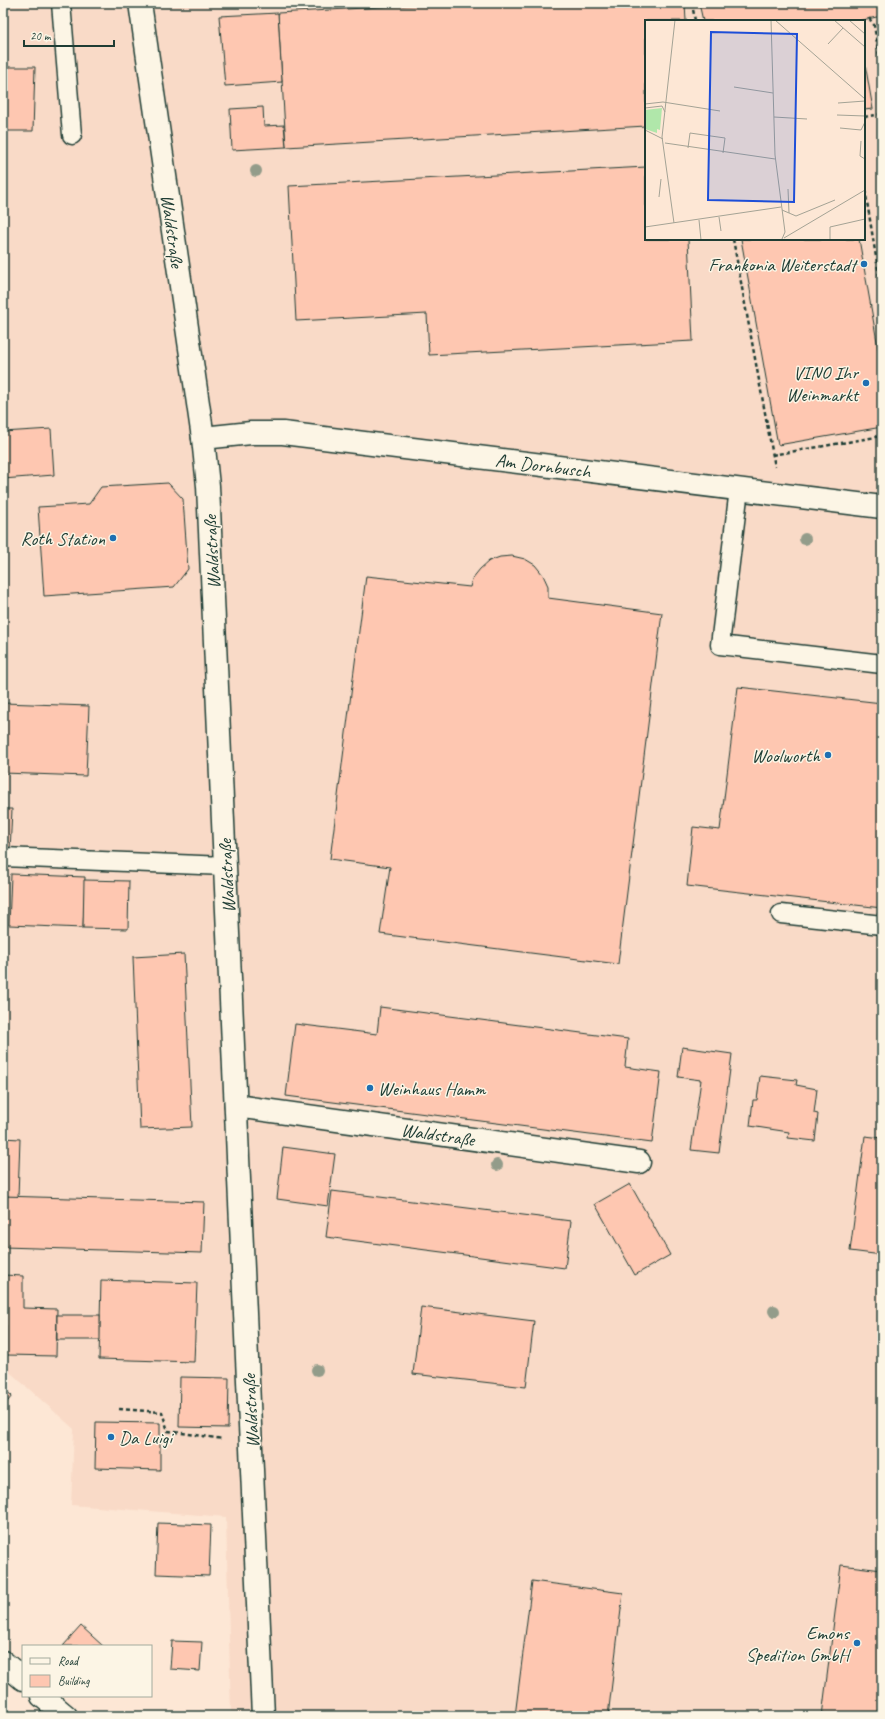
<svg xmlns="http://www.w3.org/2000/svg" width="885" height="1719" font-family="Caveat,sans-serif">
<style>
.built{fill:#f9dac7;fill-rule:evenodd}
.building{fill:#fec7b1;stroke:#1f3d34}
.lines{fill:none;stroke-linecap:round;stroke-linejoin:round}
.lane-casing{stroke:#1f3d34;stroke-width:21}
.street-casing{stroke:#1f3d34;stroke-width:25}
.secondary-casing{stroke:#1f3d34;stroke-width:25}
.path{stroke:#1f3d34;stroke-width:2.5;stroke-dasharray:4 3;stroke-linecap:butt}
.lane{stroke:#fcf5e5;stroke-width:18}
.street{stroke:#fcf5e5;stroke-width:22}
.secondary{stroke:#fcf5e5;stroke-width:22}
.tree{fill:#939c8a}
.poi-dot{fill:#1f6fb2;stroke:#fcf5e5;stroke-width:1.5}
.labels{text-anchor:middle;stroke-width:3;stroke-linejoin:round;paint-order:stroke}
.street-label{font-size:19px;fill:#1f3d34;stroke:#fcf5e5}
.poi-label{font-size:19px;fill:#1f3d34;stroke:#fcf5e5;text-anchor:end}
.inset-road{fill:none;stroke:#a4a395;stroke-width:1}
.view{fill:#1d4ed8;fill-opacity:0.15;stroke:#1d4ed8;stroke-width:2}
.inset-edge{fill:none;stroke:#1f3d34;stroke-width:2}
</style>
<rect width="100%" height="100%" fill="#fde7d5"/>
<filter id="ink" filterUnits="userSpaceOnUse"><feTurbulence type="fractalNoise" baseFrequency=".025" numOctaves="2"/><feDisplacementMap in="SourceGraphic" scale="8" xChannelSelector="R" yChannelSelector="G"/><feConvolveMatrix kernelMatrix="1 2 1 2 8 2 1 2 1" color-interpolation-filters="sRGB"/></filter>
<g filter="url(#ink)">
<path class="built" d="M3 3H882V1716H231L226 1517 71 1505 74 1429 3 1366ZM646 21H864V239H646Z"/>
<g class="building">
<polygon points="449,3 685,3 686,21 646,21 646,126 286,147 278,13"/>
<polygon points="699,3 882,3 882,16 857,21 703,21"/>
<polygon points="278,13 282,82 225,86 219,16"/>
<polygon points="864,58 873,109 864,110"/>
<polygon points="3,67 35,67 33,131 3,131"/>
<polygon points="263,107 264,126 284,125 286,147 232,150 230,109"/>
<polygon points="646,167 646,239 688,239 693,341 429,355 427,314 296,321 289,186"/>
<polygon points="741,239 859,239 882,370 882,427 778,445"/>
<polygon points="51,429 54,475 3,479 3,432"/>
<polygon points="168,483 183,499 188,569 174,587 44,596 38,507 89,504 101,487"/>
<polygon points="512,556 525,559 535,565 543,575 548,586 548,598 662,613 618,964 380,934 390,867 330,859 366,576 470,587 472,579 480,569 489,561 500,557"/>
<polygon points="738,687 882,703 882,908 687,886 693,827 720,830"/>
<polygon points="3,703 89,706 86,776 3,773"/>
<polygon points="3,809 12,809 10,851 3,851"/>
<polygon points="11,874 85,877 83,928 9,925"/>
<polygon points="84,880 129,881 128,929 83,928"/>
<polygon points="184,954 192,1127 140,1129 133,957"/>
<polygon points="380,1007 628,1039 625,1067 661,1072 652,1143 286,1096 295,1024 377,1034"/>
<polygon points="682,1047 732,1054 719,1153 691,1150 701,1080 678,1077"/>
<polygon points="760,1076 797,1080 796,1085 817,1089 814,1113 818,1114 815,1141 788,1138 789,1132 750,1126 753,1100 757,1100"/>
<polygon points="865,1136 882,1138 882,1255 850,1251"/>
<polygon points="3,1138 20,1139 18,1197 3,1196"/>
<polygon points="283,1147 335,1154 328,1206 277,1199"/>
<polygon points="630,1184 670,1255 635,1275 595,1204"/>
<polygon points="332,1191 571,1221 565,1268 326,1237"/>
<polygon points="3,1196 204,1202 202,1253 3,1247"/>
<polygon points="3,1275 23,1276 23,1308 57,1309 56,1356 6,1355 6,1325 3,1325"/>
<polygon points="101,1280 197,1283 194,1362 99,1359"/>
<polygon points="421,1307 534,1321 526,1387 413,1374"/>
<rect x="57" y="1315" width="43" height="25"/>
<polygon points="180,1377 229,1378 228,1428 179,1427"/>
<polygon points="3,1388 12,1396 3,1407"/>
<polygon points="96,1422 160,1423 160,1470 95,1468"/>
<polygon points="158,1523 211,1525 209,1576 156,1574"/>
<polygon points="841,1565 882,1570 882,1716 822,1716"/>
<polygon points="532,1581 623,1593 608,1716 515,1716"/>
<polygon points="81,1626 103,1646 63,1646"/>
<polygon points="172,1641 202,1642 200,1671 170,1669"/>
</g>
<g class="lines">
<defs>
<g id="lane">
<polyline points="61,3 72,135"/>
<polyline points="739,489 720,645 882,664"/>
<polyline points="3,857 225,866"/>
<polyline points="781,914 882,925"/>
</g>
<g id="street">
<polyline points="140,3 203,438"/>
<polyline points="236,1106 639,1162"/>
<polyline points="3,1662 23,1679"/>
<polyline points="42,1696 66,1716"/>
</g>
<polyline id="secondary" points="263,1716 208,486 203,438 251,433 283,433 882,507"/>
</defs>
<use href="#lane" class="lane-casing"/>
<use href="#street" class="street-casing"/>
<use href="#secondary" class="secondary-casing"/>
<g class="path">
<polyline points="692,3 695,21"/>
<polyline points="869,18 873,24"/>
<polyline points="882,23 874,25 882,73"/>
<polyline points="864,117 882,114"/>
<polyline points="864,183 882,294"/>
<polyline points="733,239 775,467"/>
<polyline points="772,455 882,436"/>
<polyline points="119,1409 162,1412 168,1431 223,1439"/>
</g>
<use href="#lane" class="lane"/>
<use href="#street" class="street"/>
<use href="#secondary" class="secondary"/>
</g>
<g class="tree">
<circle cx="256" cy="171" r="6"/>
<circle cx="805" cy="539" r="6"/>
<circle cx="497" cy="1165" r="6"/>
<circle cx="774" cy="1311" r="6"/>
<circle cx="317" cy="1370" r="6"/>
</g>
</g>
<g class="poi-dot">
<circle cx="864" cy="264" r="4"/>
<circle cx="866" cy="383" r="4"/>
<circle cx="113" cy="538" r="4"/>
<circle cx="828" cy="755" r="4"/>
<circle cx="370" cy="1088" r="4"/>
<circle cx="111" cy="1437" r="4"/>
<circle cx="857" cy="1643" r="4"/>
</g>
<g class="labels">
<g class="street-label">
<text transform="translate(173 231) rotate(82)" y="7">Waldstraße</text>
<text transform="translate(543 465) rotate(7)" y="7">Am Dornbusch</text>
<text transform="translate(211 552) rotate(-93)" y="7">Waldstraße</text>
<text transform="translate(226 876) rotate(-93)" y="7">Waldstraße</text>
<text transform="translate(438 1134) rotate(8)" y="7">Waldstraße</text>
<text transform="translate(250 1411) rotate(-93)" y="7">Waldstraße</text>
</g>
<g class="poi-label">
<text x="856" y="271">Frankonia Weiterstadt</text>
<text x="858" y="379">VINO Ihr<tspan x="858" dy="22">Weinmarkt</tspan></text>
<text x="105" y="545">Roth Station</text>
<text x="820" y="762">Woolworth</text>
<text x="378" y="1095" text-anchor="start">Weinhaus Hamm</text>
<text x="119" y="1444" text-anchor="start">Da Luigi</text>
<text x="849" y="1639">Emons<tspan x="849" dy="22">Spedition GmbH</tspan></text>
</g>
</g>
<g transform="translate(645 20)">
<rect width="220" height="220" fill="#fde7d5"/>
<path d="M17 88 15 110 12 109V113L0 109V90Z" fill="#b0e7aa"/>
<path class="inset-road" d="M126 0 130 135 140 212 137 219M130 0 220 79M189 0 220 27M204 0 220 14M183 24 198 8M89 67 128 73M193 83 220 81M0 84 18 82 75 91M0 88 17 86 20 92M192 95 220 96M129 97 162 99M195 108 216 110 220 102M0 110 18 119M216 121 215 136 220 139M20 123 130 139M43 128 45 113 80 118 78 133M143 169 144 193M14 177 16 159M137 190 151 196 190 180M74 197 76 211M54 200 56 220M29 203 17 117 30 0M0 207 136 187M139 218 220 170M185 220V207L220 199"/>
<path class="view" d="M66 12 152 14 149 182 63 180Z"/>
<rect width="220" height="220" class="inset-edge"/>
</g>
<rect width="885" height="1719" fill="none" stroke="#fcf5e5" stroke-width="16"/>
<rect x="8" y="8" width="869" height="1703" fill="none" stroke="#1f3d34" stroke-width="1.5" filter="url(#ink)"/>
<rect x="22" y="1645" width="130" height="52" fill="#fcf5e5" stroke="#a4ab9e"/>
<rect x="30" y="1658" width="20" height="6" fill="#fcf5e5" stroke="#a4ab9e"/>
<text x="58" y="1665" font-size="12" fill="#1f3d34">Road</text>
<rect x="30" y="1675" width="20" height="12" fill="#fec7b1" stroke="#a4ab9e"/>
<text x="58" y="1685" font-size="12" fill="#1f3d34">Building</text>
<path d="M24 40v6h90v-6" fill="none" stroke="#1f3d34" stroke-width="2"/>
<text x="30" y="40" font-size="12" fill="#1f3d34" stroke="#fcf5e5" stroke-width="3" paint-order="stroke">20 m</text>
</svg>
